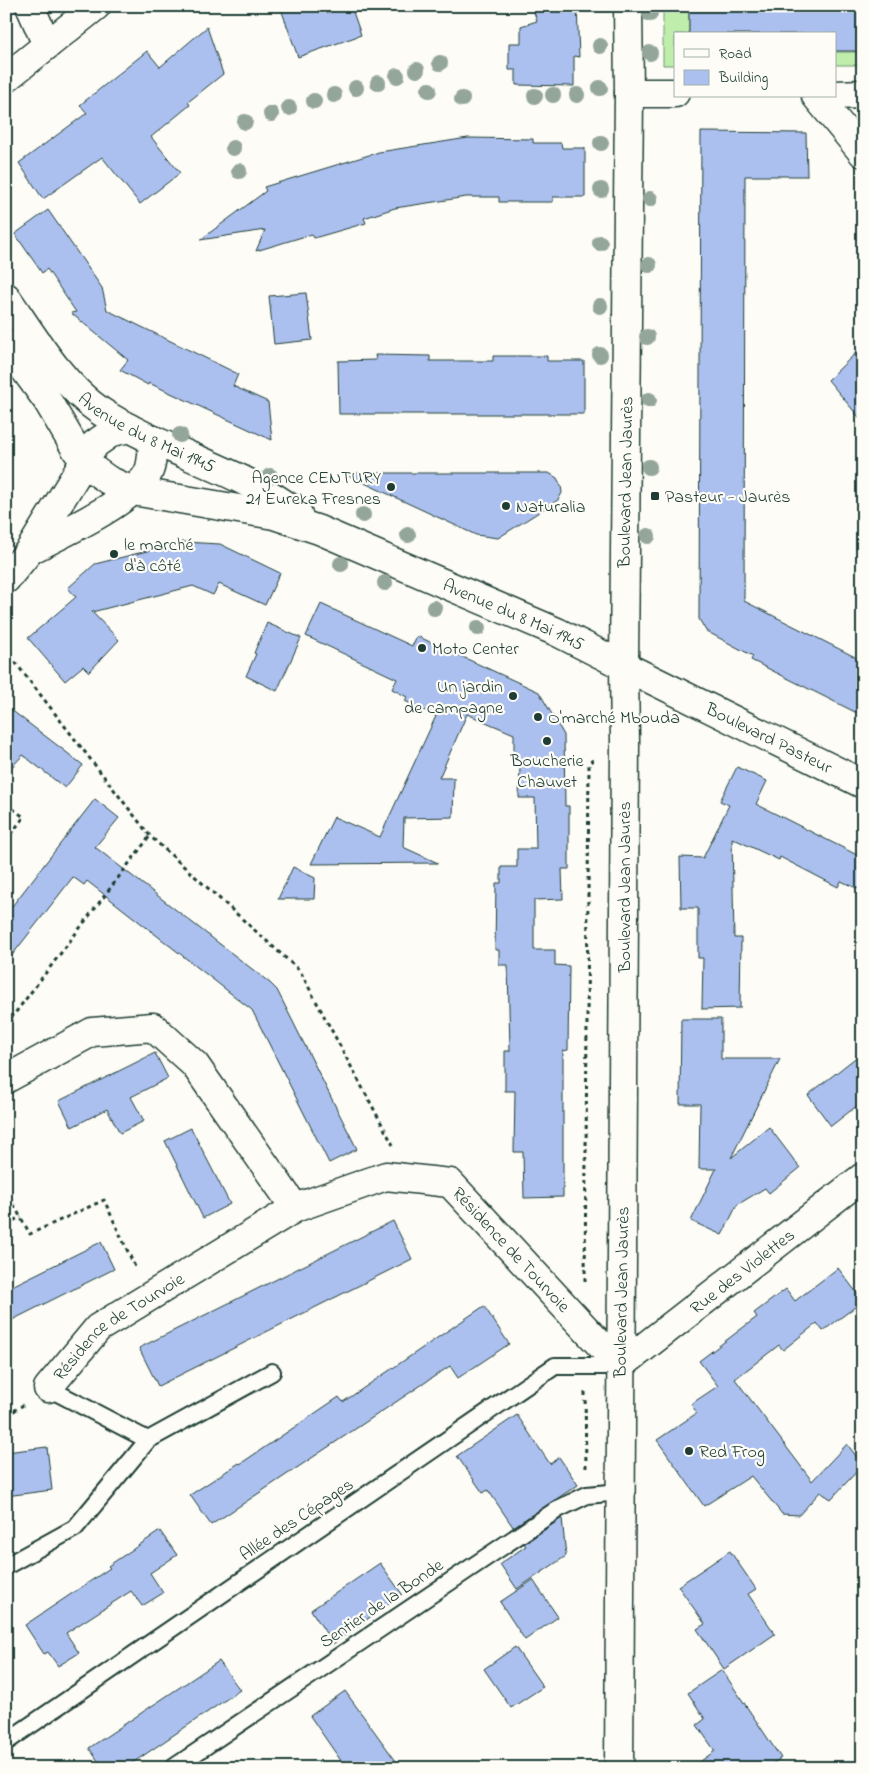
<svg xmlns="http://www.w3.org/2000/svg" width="869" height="1774" font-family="'Indie Flower',sans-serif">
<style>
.green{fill:#bfedab;stroke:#6f9570}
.building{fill:#acc0ef;stroke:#1f3d34}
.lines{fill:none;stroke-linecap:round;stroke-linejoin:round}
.service-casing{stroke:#1f3d34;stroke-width:20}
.minor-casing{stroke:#1f3d34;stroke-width:31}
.tertiary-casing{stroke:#1f3d34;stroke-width:31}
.secondary-casing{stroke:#1f3d34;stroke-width:31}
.path{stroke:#1f3d34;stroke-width:3;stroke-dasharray:4 4;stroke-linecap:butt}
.service{stroke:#fdfcf7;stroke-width:16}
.minor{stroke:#fdfcf7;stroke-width:28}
.tertiary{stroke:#fdfcf7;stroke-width:28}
.secondary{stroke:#fdfcf7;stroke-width:28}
.tree{fill:#94a699}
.poi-dot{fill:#1f3d34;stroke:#fdfcf7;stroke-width:2}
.labels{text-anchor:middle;stroke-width:4.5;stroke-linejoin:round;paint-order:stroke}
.street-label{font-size:18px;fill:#1f3d34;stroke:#fdfcf7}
.poi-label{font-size:18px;fill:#1f3d34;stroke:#fdfcf7;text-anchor:start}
</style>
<rect width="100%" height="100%" fill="#fdfcf7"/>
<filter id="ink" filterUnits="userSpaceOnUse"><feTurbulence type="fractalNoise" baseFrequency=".02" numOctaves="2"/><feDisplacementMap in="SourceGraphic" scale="10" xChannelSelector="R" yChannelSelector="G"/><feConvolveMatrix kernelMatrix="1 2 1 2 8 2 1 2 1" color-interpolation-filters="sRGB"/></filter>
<g filter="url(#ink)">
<g class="green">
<polygon points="663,6 689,6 689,34 675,34 675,65 663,65"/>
<rect x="835" y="52" width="28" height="13"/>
</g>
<g class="building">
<polygon points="280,6 351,6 361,35 298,57"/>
<polygon points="532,6 577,6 579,57 574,56 574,86 516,85 516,70 509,70 509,43 521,43 521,26 537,21"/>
<polygon points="689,6 863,6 863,51 835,51 835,34 689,34"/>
<polygon points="207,27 223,74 188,102 190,105 151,137 180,173 140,204 102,157 43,199 19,163 87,113 80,105 147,51 160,67"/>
<polygon points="701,132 806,133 807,176 745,176 744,601 863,661 863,716 751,660 753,656 706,631 699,619"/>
<polygon points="468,138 533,139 533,143 561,143 562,148 585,148 585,197 553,197 553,202 499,202 499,197 466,197 395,208 364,218 366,223 314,238 312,234 256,251 265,230 200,240 266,191 264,187 379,152"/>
<polygon points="48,210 102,288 107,310 238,374 233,386 268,402 272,440 149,383 148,385 120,370 128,360 71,313 76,312 47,269 42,273 15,234"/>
<polygon points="306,293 312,340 274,344 269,296"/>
<polygon points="863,346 863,422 828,380"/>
<polygon points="375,355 430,356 430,361 493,361 493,356 547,356 547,361 584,361 584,414 339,414 338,361 376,360"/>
<polygon points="343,473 549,473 557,478 561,486 562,493 558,500 498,538 476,535"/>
<polygon points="183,542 220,544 280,573 265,605 219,584 213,595 193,586 92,612 119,640 89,672 83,666 65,681 28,638 76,597 68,588 95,564"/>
<polygon points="321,604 412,646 417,636 539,692 564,735 565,806 569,806 569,869 562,869 563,899 534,900 534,950 555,950 555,965 569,966 568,1050 563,1051 563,1197 524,1198 523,1152 514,1152 515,1091 505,1091 505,1051 510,1051 508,965 499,965 499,950 495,950 496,883 501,883 501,867 517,867 517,849 536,849 535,798 519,798 520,765 514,764 514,734 467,714 439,778 454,778 453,817 404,818 403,847 438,863 311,864 334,817 380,837 436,716 405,701 407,697 392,689 397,679 306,636"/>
<polygon points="267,623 301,638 277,691 246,676 256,654 254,653"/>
<polygon points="6,706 83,765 65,788 23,755 6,773"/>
<polygon points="737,767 767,781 756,804 863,858 863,891 841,881 838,887 780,857 779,860 732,838 734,938 741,938 740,1008 702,1009 703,958 698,958 698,908 681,908 680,857 703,858 729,805 720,801"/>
<polygon points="95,799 119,818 95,847 270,983 277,990 357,1149 329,1163 252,1010 87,881 84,885 73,877 6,963 6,914"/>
<polygon points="293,867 315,878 314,899 278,899"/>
<polygon points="681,1019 721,1019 721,1059 780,1059 731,1158 769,1127 800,1168 769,1193 765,1188 737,1205 722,1235 691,1221 716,1169 699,1169 700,1104 680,1104"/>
<polygon points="863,1052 863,1101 831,1126 808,1095"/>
<polygon points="155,1053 168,1078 131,1097 144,1121 120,1133 107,1109 72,1127 59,1101"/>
<polygon points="191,1128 230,1204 203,1218 165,1141"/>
<polygon points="393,1221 412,1259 158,1386 139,1348"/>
<polygon points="101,1242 114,1269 6,1323 6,1289"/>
<polygon points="838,1268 863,1301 823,1331 817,1323 783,1350 779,1345 735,1379 812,1481 847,1444 863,1465 831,1499 820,1492 799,1515 782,1514 751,1476 704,1506 657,1440 697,1413 691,1404 718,1386 699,1361 757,1317 754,1313 786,1289 795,1301"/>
<polygon points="484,1306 509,1344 458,1378 450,1366 211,1525 190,1495 239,1463 240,1464 339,1397 343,1402"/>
<polygon points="517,1415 550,1464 559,1457 578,1485 513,1527 488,1490 483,1493 457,1456"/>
<polygon points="47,1447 52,1490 6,1496 6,1452"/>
<polygon points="562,1518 566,1556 517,1589 500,1564 526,1546 524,1544"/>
<polygon points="160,1531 177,1555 150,1573 163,1593 142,1606 131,1591 66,1633 79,1653 58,1666 48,1652 44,1654 25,1625 110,1568 108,1566"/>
<polygon points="730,1551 756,1589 748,1594 775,1634 724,1669 697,1629 705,1624 678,1586"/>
<polygon points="380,1563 402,1594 333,1644 311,1610"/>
<polygon points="533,1580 558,1617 525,1640 500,1602"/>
<polygon points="515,1647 543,1687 511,1708 484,1669"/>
<polygon points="219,1661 240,1690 125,1768 103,1768 89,1748"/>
<polygon points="722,1670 781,1758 767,1768 691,1768 715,1751 697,1725 705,1719 688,1693"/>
<polygon points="345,1691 401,1768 346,1768 310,1716"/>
</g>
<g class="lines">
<defs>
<g id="service">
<polyline points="48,1388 148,1440 272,1372"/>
<polyline points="6,1566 75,1528 148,1440"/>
<polyline points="6,1742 555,1366 620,1366"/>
<polyline points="173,1768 558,1509 587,1495 620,1492"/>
</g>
<g id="minor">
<polyline points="30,6 47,45"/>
<polyline points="6,78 96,6"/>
<polyline points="629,93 675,93"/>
<polyline points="835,95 863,94"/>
<polyline points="816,96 863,153"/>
<path d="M30 550C61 534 128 504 147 475 153 465 152 451 153 440"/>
<polyline points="6,579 30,550 95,444 112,432 129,428"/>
<polyline points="6,1079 92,1032 153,1027 195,1065 295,1208"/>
<path id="s1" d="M48 1388 98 1328 295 1208 386 1176 450 1183 620 1366 863 1177"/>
</g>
<g id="tertiary">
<path id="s2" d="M6 297C33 336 61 384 100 411 162 452 239 468 298 514"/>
<path id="s3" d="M6 344 47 400 77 451 94 470 108 480 133 491 274 515 319 530 557 632 624 666 625 743 619 1768"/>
</g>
<g id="secondary">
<path id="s4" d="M628 6 629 93 624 666 863 784"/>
</g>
</defs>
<use href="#service" class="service-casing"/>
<use href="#minor" class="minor-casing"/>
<use href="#tertiary" class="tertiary-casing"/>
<use href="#secondary" class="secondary-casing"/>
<g class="path">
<polyline points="15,662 150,836 300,971 393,1145"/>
<polyline points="6,804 24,817 6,840"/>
<polyline points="6,1025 150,836"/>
<polyline points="6,1191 30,1234 104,1200 136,1269"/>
<polyline points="6,1224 21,1217"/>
<polyline points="585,1281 589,763 593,760"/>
<polyline points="585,1392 586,1469"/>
<polyline points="6,1413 11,1413 23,1405"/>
</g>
<use href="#service" class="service"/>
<use href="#minor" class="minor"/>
<use href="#tertiary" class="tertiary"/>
<use href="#secondary" class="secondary"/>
</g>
<g class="tree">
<circle cx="650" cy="14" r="8"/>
<circle cx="600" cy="46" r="8"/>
<circle cx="650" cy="53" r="8"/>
<circle cx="440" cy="63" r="8"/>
<circle cx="417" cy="70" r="8"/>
<circle cx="397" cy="76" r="8"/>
<circle cx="378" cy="83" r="8"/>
<circle cx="356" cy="88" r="8"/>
<circle cx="600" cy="88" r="8"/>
<circle cx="429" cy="90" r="8"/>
<circle cx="334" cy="95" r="8"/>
<circle cx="553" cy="95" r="8"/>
<circle cx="577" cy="95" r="8"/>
<circle cx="535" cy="96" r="8"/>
<circle cx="462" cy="99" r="8"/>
<circle cx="314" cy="101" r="8"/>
<circle cx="289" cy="108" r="8"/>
<circle cx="271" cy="114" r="8"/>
<circle cx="245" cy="122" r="8"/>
<circle cx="601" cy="143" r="8"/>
<circle cx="233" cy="148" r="8"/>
<circle cx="239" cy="171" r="8"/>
<circle cx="601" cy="190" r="8"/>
<circle cx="650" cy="199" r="8"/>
<circle cx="600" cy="243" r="8"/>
<circle cx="649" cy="265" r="8"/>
<circle cx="600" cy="306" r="8"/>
<circle cx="647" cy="337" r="8"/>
<circle cx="600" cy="355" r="8"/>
<circle cx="649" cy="400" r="8"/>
<circle cx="180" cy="435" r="8"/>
<circle cx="649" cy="467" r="8"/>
<circle cx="270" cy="476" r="8"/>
<circle cx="363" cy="515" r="8"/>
<circle cx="408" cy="535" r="8"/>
<circle cx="648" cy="536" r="8"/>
<circle cx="341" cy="564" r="8"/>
<circle cx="385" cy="583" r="8"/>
<circle cx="434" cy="608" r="8"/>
<circle cx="478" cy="628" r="8"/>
</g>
</g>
<g class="poi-dot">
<circle cx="391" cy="487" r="5"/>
<rect x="650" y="491" width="10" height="10" rx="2.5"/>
<circle cx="506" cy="506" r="5"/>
<circle cx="114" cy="554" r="5"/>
<circle cx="422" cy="648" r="5"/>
<circle cx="513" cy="696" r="5"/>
<circle cx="538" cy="717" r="5"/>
<circle cx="547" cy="741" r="5"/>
<circle cx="689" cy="1451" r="5"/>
</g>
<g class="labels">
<g class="street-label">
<text dy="6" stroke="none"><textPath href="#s2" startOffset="200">Avenue du 8 Mai 1945</textPath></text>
<text transform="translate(625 482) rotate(-89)" y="6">Boulevard Jean Jaurès</text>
<text dy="6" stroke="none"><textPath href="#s3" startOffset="601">Avenue du 8 Mai 1945</textPath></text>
<text dy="6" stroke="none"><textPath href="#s4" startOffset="822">Boulevard Pasteur</textPath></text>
<text transform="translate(624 887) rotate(-90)" y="6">Boulevard Jean Jaurès</text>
<text dy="6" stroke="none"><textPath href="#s1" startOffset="560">Résidence de Tourvoie</textPath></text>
<text dy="6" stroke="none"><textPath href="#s1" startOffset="874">Rue des Violettes</textPath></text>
<text transform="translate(621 1292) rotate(-89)" y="6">Boulevard Jean Jaurès</text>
<text dy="6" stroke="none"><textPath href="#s1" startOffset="95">Résidence de Tourvoie</textPath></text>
<text transform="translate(296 1519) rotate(-34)" y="6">Allée des Cépages</text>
<text transform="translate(381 1603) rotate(-34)" y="6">Sentier de la Bonde</text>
</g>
<g class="poi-label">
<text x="381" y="483" text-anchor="end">Agence CENTURY<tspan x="381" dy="21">21 Eureka Fresnes</tspan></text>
<text x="665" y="502">Pasteur - Jaurès</text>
<text x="516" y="512">Naturalia</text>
<text x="124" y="550">le marché<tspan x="124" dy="21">d'à côté</tspan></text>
<text x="432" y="654">Moto Center</text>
<text x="503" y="692" text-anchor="end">Un jardin<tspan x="503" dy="21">de campagne</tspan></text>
<text x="548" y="723">O'marché Mbouda</text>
<text x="547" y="766" text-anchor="middle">Boucherie<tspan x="547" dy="21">Chauvet</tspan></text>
<text x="699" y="1457">Red Frog</text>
</g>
</g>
<rect width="869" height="1774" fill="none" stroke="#fdfcf7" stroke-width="25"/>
<rect x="12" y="12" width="844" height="1749" fill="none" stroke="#1f3d34" stroke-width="2" filter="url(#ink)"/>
<rect x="674" y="32" width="162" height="65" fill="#fdfcf7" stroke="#a4b0a9"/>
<rect x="684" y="49" width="25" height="8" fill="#fdfcf7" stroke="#a4b0a9"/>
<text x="719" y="58" font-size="15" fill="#1f3d34">Road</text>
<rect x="684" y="70" width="25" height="15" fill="#acc0ef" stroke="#a4b0a9"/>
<text x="719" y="82" font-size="15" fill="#1f3d34">Building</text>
</svg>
